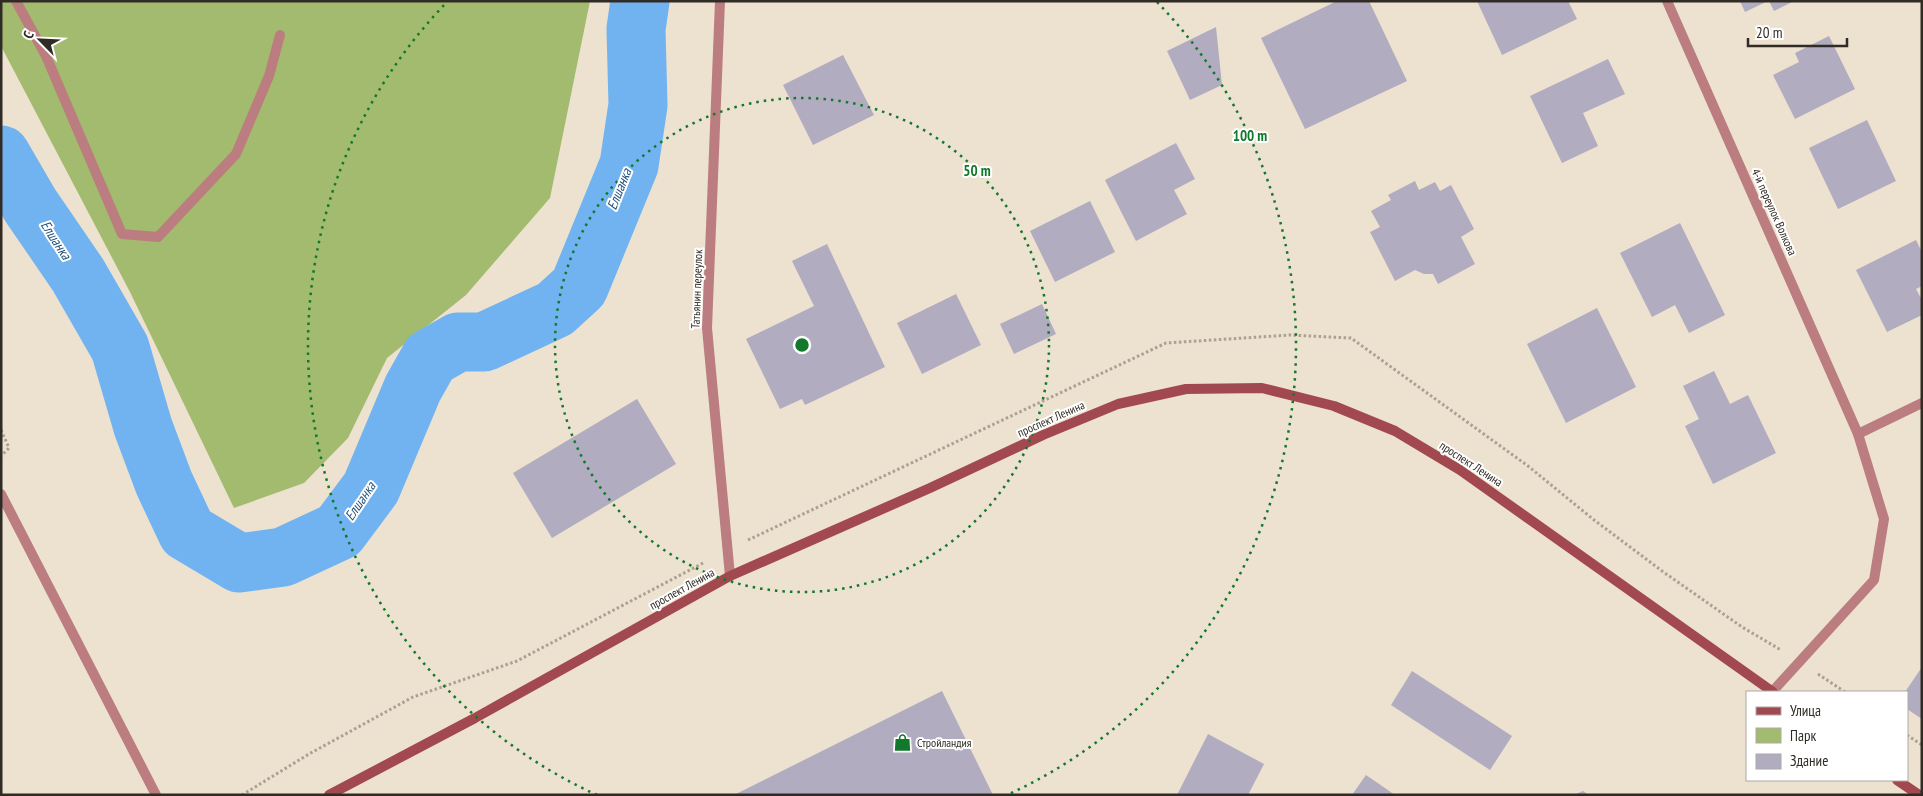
<svg xmlns="http://www.w3.org/2000/svg" width="1923" height="796" font-family="'PT Sans Narrow',sans-serif">
<style>
.green{fill:#a3bb6e}
.lines{fill:none;stroke-linecap:round;stroke-linejoin:round}
.river{stroke:#70b3f0;stroke-width:59}
.building{fill:#b1acc0}
.path{stroke:#aaa192;stroke-width:3;stroke-dasharray:2.5 2.5;stroke-linecap:butt}
.lane{stroke:#bb7d7f;stroke-width:10}
.street{stroke:#bb7d7f;stroke-width:10}
.secondary{stroke:#a24950;stroke-width:10}
.ring{fill:none;stroke:#12782b;stroke-width:2.5;stroke-dasharray:2.5 5}
.labels{text-anchor:middle;stroke-width:4;stroke-linejoin:round;paint-order:stroke}
.street-label{font-size:12px;fill:#302b24;stroke:#fff}
.poi-label{font-size:12px;fill:#302b24;stroke:#fff;text-anchor:start}
.water-label{font-size:14px;font-style:italic;fill:#21517a;stroke:#fff}
.centre{fill:#12782b;stroke:#fff;stroke-width:2.5}
.ring-label{font-size:15px;text-anchor:middle;font-weight:bold;fill:#12782b;stroke:#fff;stroke-width:4;stroke-linejoin:round;paint-order:stroke}
</style>
<rect width="100%" height="100%" fill="#ede1cf"/>
<polygon class="green" points="1,1 590,1 550,198 466,295 387,358 348,438 304,483 234,508 130,292 1,46"/>
<g class="lines">
<polyline class="river" points="1,155 30,205 78,275 120,348 143,427 164,483 187,532 239,563 283,557 339,531 371,488 413,388 430,358 458,342 484,342 555,309 579,287 629,165 638,105 636,29 640,1"/>
</g>
<g class="building">
<polygon points="1337,1 1369,1 1407,81 1305,129 1261,38"/>
<polygon points="1477,1 1568,1 1577,19 1502,55"/>
<polygon points="1740,1 1768,1 1745,12"/>
<polygon points="1769,1 1794,1 1774,11"/>
<polygon points="1216,27 1222,85 1190,100 1167,51"/>
<polygon points="1829,36 1855,89 1795,119 1773,75 1799,62 1795,53"/>
<polygon points="843,55 874,115 813,145 783,85"/>
<polygon points="1608,59 1625,94 1583,113 1598,146 1562,163 1530,96"/>
<polygon points="1867,120 1896,181 1838,209 1809,148"/>
<polygon points="1176,143 1195,179 1174,190 1187,214 1136,241 1105,180"/>
<polygon points="1415,181 1419,190 1435,182 1440,191 1451,185 1474,229 1461,237 1475,264 1438,284 1433,274 1424,274 1415,270 1395,281 1370,232 1380,227 1371,211 1391,200 1388,195"/>
<polygon points="1090,201 1115,252 1055,282 1030,231"/>
<polygon points="1680,223 1725,315 1689,333 1675,305 1652,317 1620,253"/>
<polygon points="1916,240 1922,252 1922,286 1916,289 1922,300 1922,315 1887,332 1856,270"/>
<polygon points="827,244 885,367 805,405 802,399 780,409 746,339 814,306 792,261"/>
<polygon points="956,294 981,345 922,374 897,323"/>
<polygon points="1042,304 1056,334 1014,354 1000,324"/>
<polygon points="1597,308 1636,387 1566,423 1527,344"/>
<polygon points="1714,371 1730,404 1748,395 1776,453 1713,484 1685,426 1699,419 1683,386"/>
<polygon points="637,399 676,464 552,538 513,473"/>
<polygon points="1922,667 1922,719 1907,709 1907,692 1905,692"/>
<polygon points="1412,671 1512,736 1490,770 1391,705"/>
<polygon points="942,691 993,795 734,795"/>
<polygon points="1208,734 1264,764 1248,795 1177,795"/>
<polygon points="1366,775 1395,795 1352,795"/>
<polygon points="1583,791 1589,795 1574,795"/>
</g>
<g class="lines">
<g class="path">
<polyline points="1,430 9,448 1,456"/>
<polyline points="748,540 1166,343 1290,335 1351,338 1528,466 1594,520 1662,571 1742,627 1781,650"/>
<polyline points="1818,674 1845,692"/>
<polyline points="1907,735 1922,745"/>
<polyline points="242,795 309,754 413,697 517,661 705,562"/>
</g>
<g class="lane">
<polyline points="16,1 46,56 122,234 158,237 236,154 269,76 280,35"/>
<polyline points="720,1 707,328 730,576"/>
<polyline points="1,494 156,795"/>
</g>
<g class="street">
<polyline points="1667,1 1858,434 1884,519 1874,580 1772,692"/>
<polyline points="1858,434 1922,403"/>
</g>
<g class="secondary">
<polyline points="1897,780 1919,795"/>
<polyline points="329,795 475,718 730,576 930,488 1043,435 1118,404 1186,389 1262,388 1334,406 1395,431 1460,470 1773,692"/>
</g>
</g>
<g class="ring">
<circle cx="802" cy="345" r="247"/>
<path d="M597 795A494 494 0 0 1 447 2M1157 2A494 494 0 0 1 1007 795"/>
</g>
<defs>
<symbol id="shop-bare" viewBox="-9 -9 18 18"><path d="M-5-2.5h2.3a2.7 3.5 0 0 1 5.4 0H5L5.5 6h-11ZM-1.5-2.5h3a1.5 2.3 0 0 0-3 0Z" fill="#12782b" stroke="#fff" stroke-width="2.5" paint-order="stroke"/></symbol>
</defs>
<g fill-rule="evenodd">
<use href="#shop-bare" x="890" y="730" width="25" height="25"/>
</g>
<g class="labels">
<g class="street-label">
<text transform="translate(1774 212) rotate(66)" y="4">4-й переулок Волкова</text>
<text transform="translate(697 289) rotate(-88)" y="4">Татьянин переулок</text>
<text transform="translate(1051 419) rotate(-24)" y="4">проспект Ленина</text>
<text transform="translate(1471 464) rotate(33)" y="4">проспект Ленина</text>
<text transform="translate(682 589) rotate(-29)" y="4">проспект Ленина</text>
</g>
<g class="poi-label">
<text x="917" y="747">Стройландия</text>
</g>
<g class="water-label">
<text transform="translate(619 189) rotate(-68)" y="5">Елшанка</text>
<text transform="translate(56 240) rotate(57)" y="5">Елшанка</text>
<text transform="translate(360 501) rotate(-56)" y="5">Елшанка</text>
</g>
</g>
<circle cx="802" cy="345" r="8" class="centre"/>
<g class="ring-label">
<text x="1250" y="141">100 m</text>
<text x="977" y="176">50 m</text>
</g>
<rect width="1923" height="796" fill="none" stroke="#302b24" stroke-width="5"/>
<rect x="1746" y="691" width="162" height="90" fill="#ffffff" stroke="#acaaa7"/>
<rect x="1756" y="707" width="25" height="8" fill="#a24950" stroke="#acaaa7"/>
<text x="1790" y="716" font-size="15" fill="#302b24">Улица</text>
<rect x="1756" y="728" width="25" height="15" fill="#a3bb6e" stroke="#acaaa7"/>
<text x="1790" y="741" font-size="15" fill="#302b24">Парк</text>
<rect x="1756" y="754" width="25" height="15" fill="#b1acc0" stroke="#acaaa7"/>
<text x="1790" y="766" font-size="15" fill="#302b24">Здание</text>
<g transform="translate(40 40) rotate(294)" stroke="#ffffff" stroke-width="4" paint-order="stroke">
<path d="M0-4L9 19L0 12L-9 19Z" fill="#302b24"/>
<text y="-8" font-size="14" font-weight="bold" text-anchor="middle" fill="#302b24">С</text>
</g>
<path d="M1748 38v8h99v-8" fill="none" stroke="#302b24" stroke-width="2.5"/>
<text x="1756" y="38" font-size="15" fill="#302b24" stroke="#ffffff" stroke-width="4" paint-order="stroke">20 m</text>
</svg>
